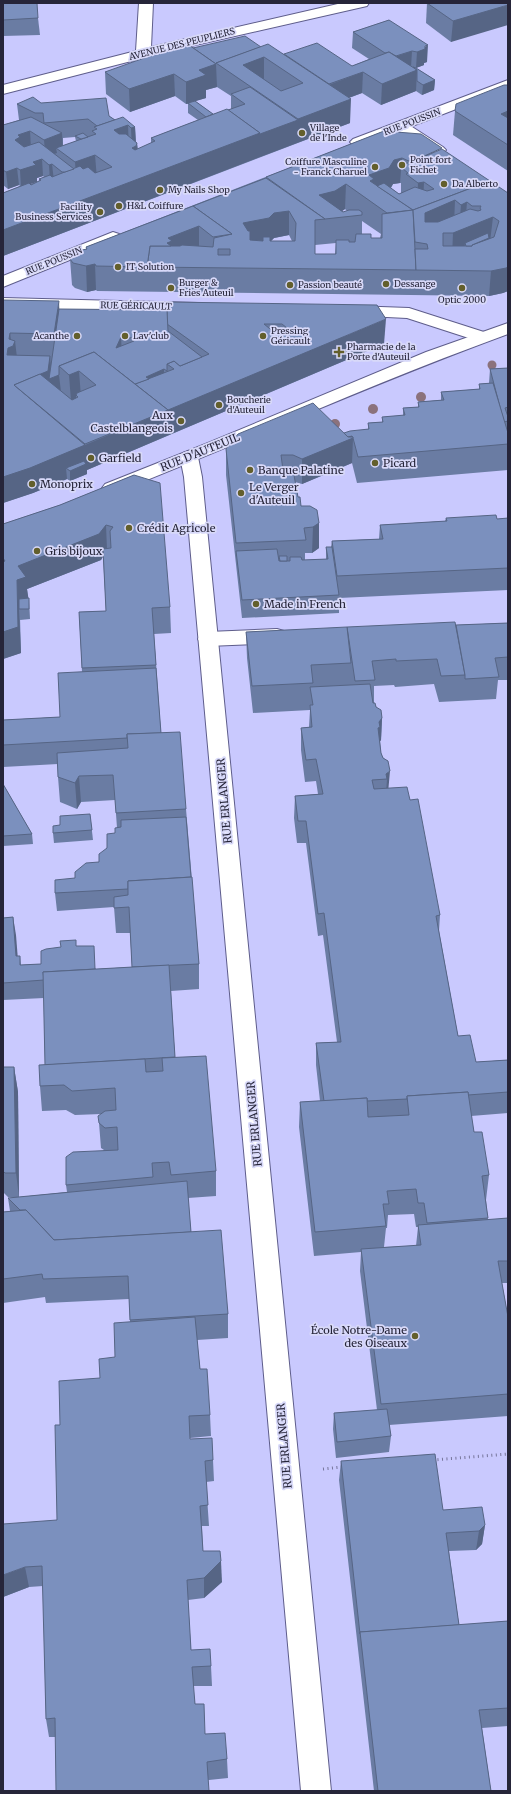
<svg xmlns="http://www.w3.org/2000/svg" width="511" height="1794" font-family="Merriweather,serif">
<style>
.lines{fill:none;stroke-linecap:round;stroke-linejoin:round}
.service-casing{stroke:#5e5d8b;stroke-width:2}
.minor-casing{stroke:#5e5d8b;stroke-width:2}
.tertiary-casing{stroke:#5e5d8b;stroke-width:2}
.path{stroke:#76759a;stroke-width:3;stroke-dasharray:1 3.5;stroke-linecap:butt}
.service{fill:#fff;fill-rule:evenodd}
.minor{fill:#fff;fill-rule:evenodd}
.tertiary{fill:#fff;fill-rule:evenodd}
.tree{fill:#8b727c}
.wall{fill:#6a7ca3;fill-rule:evenodd}
.shaded-wall{fill:#566585}
.building{fill:#7b90be;stroke:#566585;fill-rule:evenodd}
.poi-dot{fill:#635f2c;stroke:#d8d9f9;stroke-width:1.5}
.labels{text-anchor:middle;stroke-width:3.5;stroke-linejoin:round;paint-order:stroke}
.far-street-label{font-size:9px;fill:#262539;stroke:#d8d9f9}
.far-poi-label{font-size:9px;fill:#262539;stroke:#d8d9f9;text-anchor:start}
.poi-label{font-size:11px;fill:#262539;stroke:#d8d9f9;text-anchor:start}
.street-label{font-size:11px;fill:#262539;stroke:#d8d9f9}
</style>
<rect width="100%" height="100%" fill="#c9c9fe"/>
<g class="lines">
<defs>
<polygon id="service" points="277,629 284,631 287,636 284,641 277,643 208,646 201,644 198,639 201,634 208,632"/>
<g id="minor">
<polygon points="139,3 153,3 151,47 342,3 369,3 367,6 182,48 3,94 3,85 136,51"/>
<polygon points="401,121 406,123 443,147 446,150 443,153 438,155 433,153 396,129 393,126 396,123"/>
<polygon points="3,298 198,303 204,304 206,308 204,312 198,313 3,308"/>
<polygon points="352,306 409,308 487,333 489,337 487,341 481,342 407,318 346,315 344,311 346,307"/>
<polygon points="189,451 195,453 198,457 202,477 331,1791 301,1791 184,477 180,457 183,453"/>
</g>
<g id="tertiary">
<polygon points="508,80 508,89 363,145 358,147 353,145 350,142 353,139"/>
<polygon points="113,232 119,234 121,237 119,240 3,287 3,276"/>
<path d="M508 323V334C376 382 248 440 117 492L111 494 105 492 102 488 105 484 208 443 426 352Z"/>
</g>
</defs>
<use href="#service" class="service-casing"/>
<use href="#minor" class="minor-casing"/>
<use href="#tertiary" class="tertiary-casing"/>
<g class="path">
<polyline points="433,1460 508,1454"/>
<polyline points="323,1469 342,1467"/>
</g>
<use href="#service" class="service"/>
<use href="#minor" class="minor"/>
<use href="#tertiary" class="tertiary"/>
</g>
<g class="tree">
<circle cx="492" cy="365" r="4.5"/>
<circle cx="421" cy="397" r="5"/>
<circle cx="373" cy="409" r="5"/>
<circle cx="335" cy="424" r="5"/>
</g>
<g class="wall">
<polygon points="3,3 38,18 40,35 3,36"/>
<polygon points="427,3 508,3 451,42 426,23"/>
<path d="M389 20 427 62 424 63V65L416 68 435 80 434 90 422 95 416 91 381 105 362 93 349 98 350 123 3 256V193L20 186 19 185 8 189 3 185V125L19 120 17 104 41 103 109 116 115 120 135 127 136 142 137 143 138 149 151 143V138L198 120 188 113V104H186L175 96 130 112 106 94 105 72 193 48 261 47 284 54 352 66 369 59 352 48 353 32ZM217 87 231 96V109L213 114 195 101 206 98V90ZM75 137 76 141 63 146V138ZM43 176 44 177 39 179V181L30 184 37 178Z"/>
<polygon points="508,85 508,171 453,135 455,111"/>
<path d="M384 131 508 193V291L503 293 489 296 97 291 96 290 87 292 75 288 72 285 70 259 86 249V247ZM400 183H401V193L399 194 391 188 393 184ZM345 209 347 211 343 212 342 211ZM362 221 381 234 380 238H371L362 234ZM289 235 292 241H271L274 238ZM336 243 335 254H315V245Z"/>
<polygon points="3,300 59,309 167,310 167,302 384,344 87,470 87,474 70,481 67,479 33,493 3,503"/>
<polygon points="508,368 508,470 357,483 352,463 302,484 295,482 298,497 301,506 319,523 319,548 312,553 305,553 305,560 326,559 326,547 331,547 332,541 379,539 380,525 445,521 446,518 497,519 508,518 508,590 339,598 339,613 242,618 226,475 226,449 344,434 368,429 368,423 382,422 382,417 403,416 403,408 418,407 418,402 441,400 441,392 479,389 479,384 489,383 490,369"/>
<polygon points="134,475 170,607 171,633 154,634 161,733 186,809 199,964 199,989 171,991 175,1058 216,1171 216,1196 188,1198 191,1232 228,1314 228,1338 197,1340 200,1369 210,1415 211,1436 190,1438 190,1439 213,1460 214,1481 206,1482 209,1526 202,1526 203,1551 222,1582 204,1598 188,1600 191,1650 211,1666 212,1686 193,1686 195,1704 205,1734 227,1759 228,1778 209,1780 55,1737 49,1737 46,1719 43,1586 29,1587 3,1597 57,1520 60,1425 100,1378 115,1357 130,1322 129,1299 46,1303 45,1297 3,1303 3,1212 10,1211 8,1198 15,1197 8,1197 3,1192 3,1067 14,1067 18,1092 19,1197 67,1192 66,1185 104,1150 101,1148 99,1123 101,1114 75,1115 66,1110 42,1111 40,1086 45,1065 44,998 3,1000 3,918 13,917 17,956 20,956 21,965 41,964 61,947 76,940 76,946 96,969 132,967 130,933 116,933 114,907 57,911 55,893 75,878 99,862 115,833 117,828 115,800 81,802 77,809 60,802 58,777 58,764 3,767 3,720 60,717 82,672 79,612 106,611 103,556 101,560 27,589 28,598 29,598 30,619 20,620 20,617 21,653 3,659 3,524 60,505"/>
<path d="M508 623V680H498L496 699 439 702 434 684 395 687 394 685 374 686V703L382 718 381 740 380 741 381 753 383 758 388 761V788L410 800 440 915 439 931 458 1036 476 1062 508 1060V1113L471 1116 474 1132 489 1175 486 1200 488 1220 508 1218V1283H502L508 1317V1416L389 1425 391 1436 389 1452 336 1458 333 1429 334 1413 377 1410 360 1271 361 1252 314 1256 299 1127 300 1102 320 1101 316 1065V1043L337 1042 323 935 318 936 306 843H297L294 818 295 796 318 794 316 781 305 782 301 750V728L309 727 310 710 253 713 247 658 246 632 456 625ZM414 1214 416 1227H418L416 1246 384 1247 386 1228H387L388 1215Z"/>
<polygon points="3,784 32,834 33,844 3,846"/>
<polygon points="90,814 93,840 54,843 53,833 60,825"/>
<polygon points="341,1461 443,1510 485,1525 482,1544 476,1550 449,1551 459,1625 508,1621 508,1726 482,1728 491,1791 374,1791 339,1480"/>
</g>
<g class="shaded-wall">
<polygon points="508,5 508,25 451,42 453,21"/>
<polygon points="428,45 427,62 424,63 424,65 416,68 417,52"/>
<polygon points="412,51 411,67 392,58"/>
<polygon points="264,57 264,81 223,67"/>
<polygon points="216,64 217,87 206,90 206,98 186,104 186,82 199,70"/>
<polygon points="417,70 416,91 381,105 382,84"/>
<polygon points="363,72 362,93 326,106 326,86"/>
<polygon points="174,74 175,96 130,112 129,89"/>
<polygon points="435,80 434,90 422,95 423,85"/>
<polygon points="351,99 350,123 260,157 260,134 298,120 298,119"/>
<polygon points="508,111 508,145 501,114"/>
<polygon points="128,125 129,150 97,134"/>
<polygon points="135,127 136,147 137,143 138,167 133,173 131,128"/>
<polygon points="30,131 31,148 21,152 15,140 18,135"/>
<polygon points="62,133 63,150 56,148 57,153 49,156 45,151 44,140"/>
<polygon points="260,133 260,157 3,256 3,230"/>
<polygon points="95,155 97,179 77,187 75,162"/>
<polygon points="402,158 400,183 393,184 388,192 373,203 369,175 394,160"/>
<polygon points="42,159 43,176 37,178 37,182 21,187 20,170 33,162"/>
<polygon points="52,164 54,181 50,182 49,165"/>
<polygon points="17,168 19,185 8,189 6,172"/>
<polygon points="490,181 481,206 467,202 465,227 459,230 461,205 455,200 454,225 423,238 413,211"/>
<polygon points="424,182 423,207 417,208 418,183"/>
<polygon points="346,184 345,209 335,216 319,195"/>
<polygon points="289,211 289,235 274,238 270,242 250,246 243,223 274,213"/>
<polygon points="493,217 490,242 467,249 465,243 464,253 452,258 453,233"/>
<polygon points="199,226 199,251 167,246 168,238"/>
<polygon points="95,264 96,290 87,292 86,266"/>
<polygon points="508,267 508,291 503,293 489,296 491,271"/>
<polygon points="59,301 60,326 56,359 54,334"/>
<polygon points="386,319 384,344 169,435 168,410"/>
<polygon points="10,333 12,347 15,341 18,366 7,355"/>
<polygon points="121,337 122,355 116,348"/>
<polygon points="50,356 52,378 59,375 61,392 14,385"/>
<polygon points="164,369 164,386 156,400 146,377"/>
<polygon points="79,371 81,397 76,395 76,399 71,401 69,375"/>
<polygon points="168,410 169,435 87,470 87,474 70,481 70,471 66,468 67,479 33,493 3,503 3,477 85,445"/>
<polygon points="352,436 352,438 353,438 352,463 302,484 302,459 348,437"/>
<polygon points="319,523 319,548 312,553 313,527"/>
<polygon points="106,525 107,550 101,560 27,589 29,602 19,609 21,653 3,659 3,632 17,580 18,566"/>
<polygon points="382,718 381,740 379,743 378,728 379,722"/>
<polygon points="390,771 388,793 386,794 387,779 386,774"/>
<polygon points="79,776 81,802 77,809 75,783"/>
<polygon points="13,917 16,935 19,973 16,956"/>
<polygon points="14,1067 18,1092 19,1197 16,1173"/>
<polygon points="485,1525 482,1544 476,1550 479,1531"/>
<polygon points="221,1561 222,1582 204,1598 204,1578"/>
<polygon points="25,1567 29,1587 3,1597 3,1575"/>
</g>
<g class="building">
<polygon points="3,3 37,3 38,18 3,20"/>
<polygon points="427,3 508,3 508,5 453,21"/>
<polygon points="389,20 428,45 425,46 425,49 417,52 412,51 396,56 389,52 385,53 353,32"/>
<polygon points="245,36 261,47 216,63 216,64 193,48"/>
<polygon points="186,43 216,64 199,70 206,75 186,82 174,74 129,89 105,72"/>
<polygon points="317,43 352,66 389,52 417,70 382,84 363,72 329,84 284,54"/>
<path d="M268 44 351 99 298 119 216 63ZM264 57 303 83 281 91 243 65Z"/>
<polygon points="413,67 416,68 435,80 423,85 417,81 417,70"/>
<polygon points="504,85 508,85 508,111 501,114 508,118 508,121 507,122 508,122 508,145 455,111 456,104"/>
<polygon points="250,87 298,120 260,134 259,133 260,133 228,110 245,104 231,94"/>
<polygon points="33,97 41,103 106,98 109,116 115,120 97,126 88,119 44,123 43,113 35,113 17,104"/>
<polygon points="195,101 213,114 206,117 188,103"/>
<polygon points="227,109 260,133 3,230 3,193 29,183 31,185 41,180 39,179 50,175 52,177 80,166 83,169 88,167 95,173 112,167 95,155 75,162 56,148 96,134 92,131 97,129 94,127 123,117 135,127 131,128 128,125 114,130 119,134 126,134 137,143 136,146 132,148 135,150 155,141 151,138"/>
<polygon points="31,117 62,133 44,140 30,131 18,135 20,137 15,140 24,147 39,142 74,169 65,172 62,172 52,164 49,165 42,159 33,162 36,165 20,170 17,168 6,172 3,170 3,125"/>
<polygon points="384,131 421,134 442,148 411,162 402,158 394,160 389,168 369,175 374,179 370,181 413,210 387,213 346,184 335,191 319,195 343,212 349,210 359,210 362,212 362,215 325,219 266,177"/>
<polygon points="83,133 88,137 81,139 75,136"/>
<path d="M442 149 490 181 413 210 416 270 147 267 150 246H180L182 245 213 247 214 238 232 234 193 206 266 178 325 219 315 220V254H336V240H349V242H355L356 234H371V238H382V214L413 210 377 186 384 183 399 194 415 187 427 191 434 189 424 182 418 183 406 174 408 173 402 168 403 165 410 162H411ZM289 211 296 223 295 241H270V237H263V241L250 240V231H248L243 223 269 218 274 213ZM218 249H230V255H218Z"/>
<path d="M490 181 508 193V267L506 268 491 271 416 270 415 249H428L427 244 415 242 413 210ZM455 200 461 205 467 202 472 206H481L480 208 481 210 478 211 470 209 438 222H425V213ZM493 217 499 221 494 237 472 245V246H443V233H453Z"/>
<polygon points="193,206 232,234 213,237 199,226 168,238 172,241 167,243 171,246 150,246 147,267 96,266 95,264 86,266 73,263 70,259 71,255 77,251 87,249 86,247"/>
<polygon points="488,233 489,238 472,245 472,246 466,246 465,243"/>
<polygon points="3,300 59,301 54,334 10,333 9,339 15,341 13,346 8,348 7,355 50,356 48,371 14,385 85,445 30,468 3,477"/>
<path d="M167 302 377 305 386 319 168 410 135 384 174 369 167 364 174 361 180 366 209 354 167 324ZM264 324H282L287 328 275 333Z"/>
<path d="M59 309 167 310 168 331 202 357 180 366 174 361 167 364V371L164 369 146 377 149 379 135 384 94 352 59 366V375L49 379ZM121 337 133 338 134 341 116 348Z"/>
<polygon points="94,352 168,410 85,444 14,385 40,374 72,400 78,397 76,395 77,393 96,385 79,371 69,375 59,366"/>
<polygon points="508,368 508,407 505,408 508,417 508,421 504,422 490,369"/>
<polygon points="493,383 508,433 508,444 358,457 353,438 352,436 348,437 344,433 350,431 369,429 368,423 383,422 382,417 405,415 403,408 419,407 418,402 444,400 441,392 480,389 479,384"/>
<polygon points="313,403 348,437 353,437 353,438 302,459 293,455 281,455 283,470 293,470 298,497 300,497 301,506 310,506 317,510 319,523 313,527 304,528 306,540 236,543 226,449 238,434"/>
<polygon points="84,461 86,464 70,471 66,468"/>
<polygon points="134,475 160,483 170,607 152,608 156,665 82,668 79,612 106,611 103,549 111,548 110,531 113,527 106,525 99,534 18,566 26,577 17,580 18,627 3,632 3,562 5,561 3,558 3,524 60,505"/>
<polygon points="496,515 497,519 508,518 508,568 337,576 332,541 383,539 380,525 447,521 446,518"/>
<polygon points="326,547 332,547 339,595 242,600 236,551 277,549 279,561 290,561 290,557 301,557 302,560 328,559"/>
<polygon points="279,556 287,556 287,561 280,561"/>
<polygon points="29,598 29,609 19,609 19,599"/>
<polygon points="455,622 465,675 441,676 437,659 396,661 396,659 372,661 375,680 355,681 347,627"/>
<polygon points="508,623 508,657 495,658 499,677 465,679 465,675 456,625"/>
<polygon points="347,627 351,663 311,665 313,683 252,686 246,632"/>
<polygon points="156,668 161,733 127,734 127,738 3,745 3,720 60,717 58,673"/>
<polygon points="370,684 373,703 375,703 376,707 381,710 382,718 379,722 380,727 378,728 381,753 383,758 388,761 390,771 386,774 387,779 372,780 374,789 407,787 410,800 418,799 440,915 436,916 458,1036 470,1035 476,1062 508,1060 508,1092 468,1095 468,1092 407,1096 407,1099 367,1101 367,1098 324,1101 316,1043 341,1042 324,913 318,914 306,821 298,821 295,796 323,794 316,759 306,760 301,728 312,727 310,705 313,705 310,687"/>
<polygon points="180,732 186,809 116,813 113,775 79,776 75,783 58,777 57,753 128,748 127,734"/>
<polygon points="3,784 32,834 3,836"/>
<polygon points="90,814 92,830 53,833 53,826 60,825 60,816"/>
<polygon points="186,817 191,877 128,881 128,889 55,893 55,880 75,878 75,872 86,863 99,862 99,854 107,848 107,834 115,833 115,828 121,827 121,820"/>
<polygon points="192,877 199,964 132,967 129,907 114,908 114,897 128,895 128,881"/>
<polygon points="13,917 16,956 20,956 20,965 41,964 41,951 46,949 61,947 60,941 76,940 76,946 94,946 95,969 43,972 44,980 3,983 3,918"/>
<polygon points="169,965 175,1057 45,1065 43,972"/>
<polygon points="206,1056 216,1171 171,1175 169,1162 152,1163 153,1177 66,1185 66,1157 73,1152 118,1150 117,1127 105,1128 99,1123 98,1116 105,1111 116,1110 115,1088 72,1091 64,1085 40,1086 39,1065 145,1059 146,1072 163,1071 162,1058"/>
<polygon points="3,1067 14,1067 16,1173 5,1173 3,1171"/>
<polygon points="468,1092 474,1132 482,1132 489,1175 482,1176 488,1218 427,1223 424,1203 418,1203 416,1189 387,1191 389,1204 383,1204 386,1226 315,1232 300,1102 367,1098 368,1117 409,1115 407,1096"/>
<polygon points="187,1181 191,1232 54,1240 26,1210 20,1210 8,1198"/>
<polygon points="26,1210 54,1240 221,1230 228,1314 130,1320 128,1276 43,1279 42,1274 3,1279 3,1212"/>
<polygon points="508,1218 508,1261 498,1261 508,1317 508,1394 381,1404 361,1249 421,1245 418,1225"/>
<polygon points="195,1317 200,1369 207,1369 210,1415 189,1416 190,1439 212,1438 213,1460 205,1461 208,1505 200,1506 203,1551 220,1551 221,1561 204,1578 187,1580 191,1650 210,1649 211,1666 192,1667 195,1704 204,1704 205,1734 225,1733 227,1759 207,1762 209,1791 56,1791 55,1718 46,1719 42,1566 25,1567 3,1575 3,1524 57,1520 55,1425 60,1425 59,1381 100,1378 99,1359 115,1357 114,1323"/>
<polygon points="387,1409 391,1436 337,1442 334,1413"/>
<polygon points="435,1454 443,1510 482,1507 485,1525 479,1531 446,1533 459,1625 360,1632 360,1634 341,1461"/>
<polygon points="508,1621 508,1708 479,1710 491,1791 378,1791 360,1632"/>
</g>
<g class="poi-dot">
<circle cx="302" cy="133" r="4"/>
<circle cx="402" cy="165" r="4"/>
<circle cx="375" cy="167" r="4"/>
<circle cx="444" cy="184" r="4"/>
<circle cx="160" cy="190" r="4"/>
<circle cx="119" cy="206" r="4"/>
<circle cx="100" cy="212" r="4"/>
<circle cx="118" cy="267" r="4"/>
<circle cx="386" cy="284" r="4"/>
<circle cx="290" cy="285" r="4"/>
<circle cx="171" cy="288" r="4"/>
<circle cx="462" cy="288" r="4"/>
<circle cx="77" cy="336" r="4"/>
<circle cx="125" cy="336" r="4"/>
<circle cx="263" cy="336" r="4"/>
<path d="M337 346h4v4h4v4h-4v4h-4v-4h-4v-4h4z"/>
<circle cx="219" cy="405" r="4"/>
<circle cx="181" cy="421" r="4"/>
<circle cx="91" cy="458" r="4"/>
<circle cx="375" cy="463" r="4"/>
<circle cx="250" cy="470" r="4"/>
<circle cx="32" cy="484" r="4"/>
<circle cx="241" cy="493" r="4"/>
<circle cx="129" cy="528" r="4"/>
<circle cx="37" cy="551" r="4"/>
<circle cx="256" cy="604" r="4"/>
<circle cx="415" cy="1336" r="4"/>
</g>
<g class="labels">
<g class="far-street-label">
<text transform="translate(182 44) rotate(-14)" y="3">AVENUE DES PEUPLIERS</text>
<text transform="translate(412 122) rotate(-21)" y="3">RUE POUSSIN</text>
<text transform="translate(54 261) rotate(-22)" y="3">RUE POUSSIN</text>
<text transform="translate(136 306) rotate(1)" y="3">RUE GÉRICAULT</text>
</g>
<g class="far-poi-label">
<text x="310" y="131">Village<tspan x="310" dy="10">de l'Inde</tspan></text>
<text x="410" y="163">Point fort<tspan x="410" dy="10">Fichet</tspan></text>
<text x="367" y="165" text-anchor="end">Coiffure Masculine<tspan x="367" dy="10">- Franck Charuel</tspan></text>
<text x="452" y="187">Da Alberto</text>
<text x="168" y="193">My Nails Shop</text>
<text x="127" y="209">H&amp;L Coiffure</text>
<text x="92" y="210" text-anchor="end">Facility<tspan x="92" dy="10">Business Services</tspan></text>
<text x="126" y="270">IT Solution</text>
<text x="179" y="286">Burger &amp;<tspan x="179" dy="10">Fries Auteuil</tspan></text>
<text x="394" y="287">Dessange</text>
<text x="298" y="288">Passion beauté</text>
<text x="462" y="303" text-anchor="middle">Optic 2000</text>
<text x="271" y="334">Pressing<tspan x="271" dy="10">Géricault</tspan></text>
<text x="69" y="339" text-anchor="end">Acanthe</text>
<text x="133" y="339">Lav'club</text>
<text x="347" y="350">Pharmacie de la<tspan x="347" dy="10">Porte d'Auteuil</tspan></text>
<text x="227" y="403">Boucherie<tspan x="227" dy="10">d'Auteuil</tspan></text>
</g>
<g class="poi-label">
<text x="173" y="419" text-anchor="end">Aux<tspan x="173" dy="13">Castelblangeois</tspan></text>
<text x="99" y="462">Garfield</text>
<text x="383" y="467">Picard</text>
<text x="258" y="474">Banque Palatine</text>
<text x="40" y="488">Monoprix</text>
<text x="249" y="491">Le Verger<tspan x="249" dy="13">d'Auteuil</tspan></text>
<text x="137" y="532">Crédit Agricole</text>
<text x="45" y="555">Gris bijoux</text>
<text x="264" y="608">Made in French</text>
<text x="407" y="1334" text-anchor="end">École Notre-Dame<tspan x="407" dy="13">des Oiseaux</tspan></text>
</g>
<g class="street-label">
<text transform="translate(200 452) rotate(-22)" y="4">RUE D'AUTEUIL</text>
<text transform="translate(224 801) rotate(-95)" y="4">RUE ERLANGER</text>
<text transform="translate(254 1124) rotate(-95)" y="4">RUE ERLANGER</text>
<text transform="translate(284 1446) rotate(-95)" y="4">RUE ERLANGER</text>
</g>
</g>
<rect width="511" height="1794" fill="none" stroke="#262539" stroke-width="8"/>
</svg>
